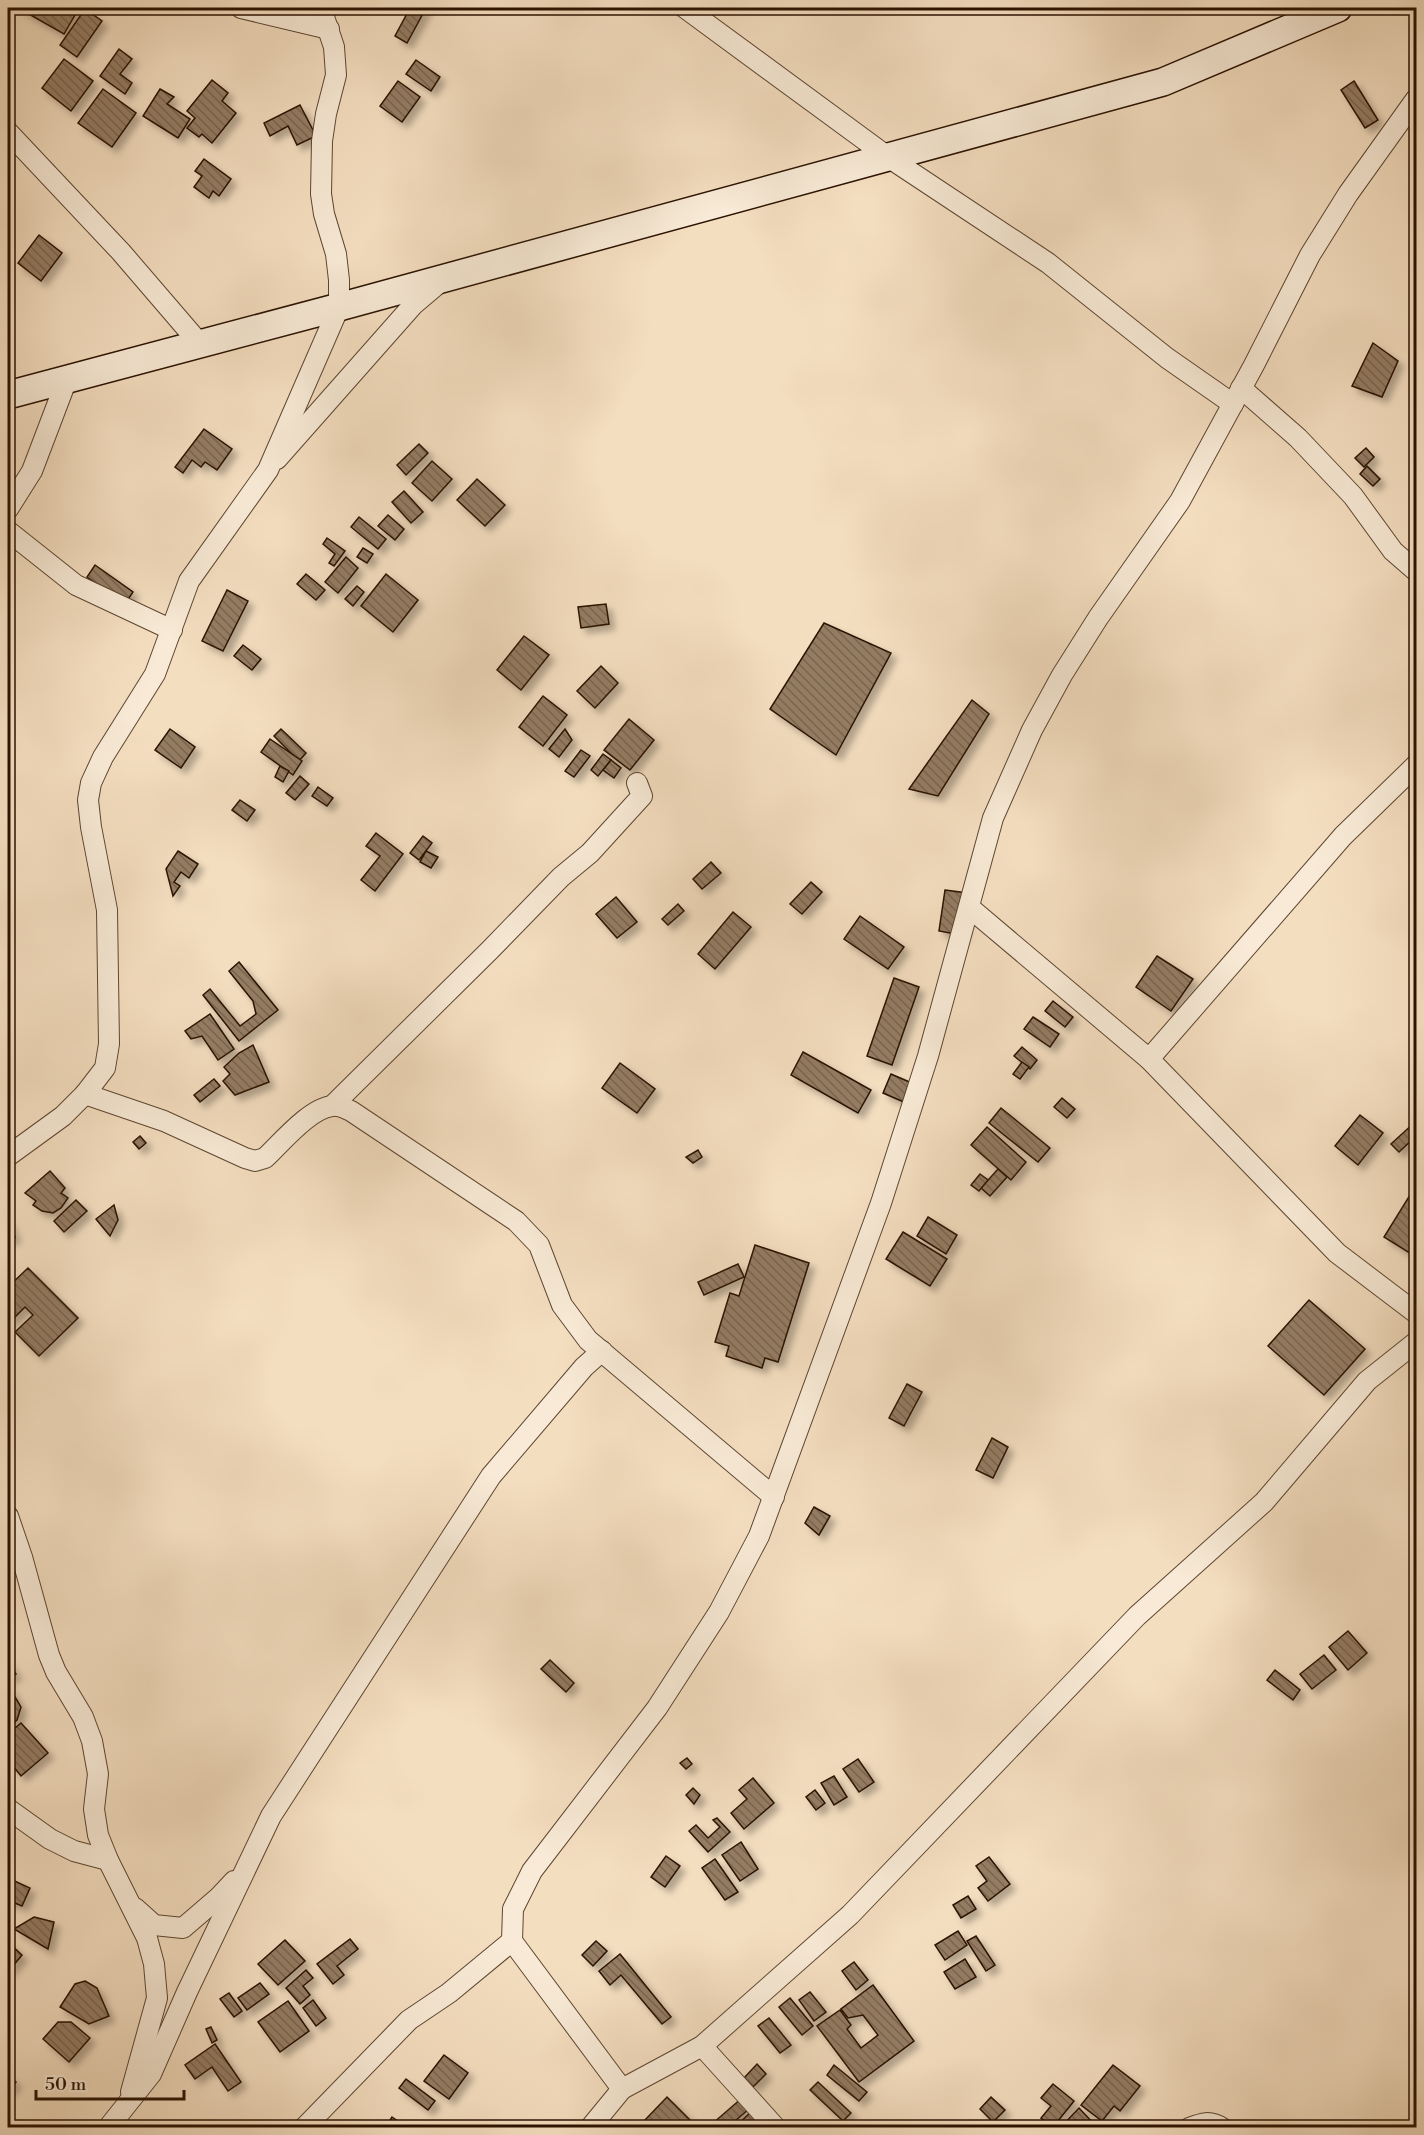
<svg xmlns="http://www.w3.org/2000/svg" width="1424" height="2135" font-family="'Libre Bodoni',serif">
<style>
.building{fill:url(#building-back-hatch);stroke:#2b1200;stroke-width:1.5;filter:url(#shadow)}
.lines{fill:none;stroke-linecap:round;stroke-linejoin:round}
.street-casing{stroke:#5d4530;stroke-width:22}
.secondary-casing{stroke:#2b1200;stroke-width:30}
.street{stroke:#f8ead6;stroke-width:20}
.secondary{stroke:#f8ead6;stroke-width:27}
</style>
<defs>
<pattern id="building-back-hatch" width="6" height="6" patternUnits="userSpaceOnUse" patternTransform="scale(1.5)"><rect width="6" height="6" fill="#947c64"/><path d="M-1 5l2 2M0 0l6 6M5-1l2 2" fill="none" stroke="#796450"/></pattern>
<filter id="shadow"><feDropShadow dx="5.5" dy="5.5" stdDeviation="3" flood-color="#0004"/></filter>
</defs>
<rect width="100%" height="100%" fill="#f4dec0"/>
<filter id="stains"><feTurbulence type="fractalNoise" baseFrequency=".00333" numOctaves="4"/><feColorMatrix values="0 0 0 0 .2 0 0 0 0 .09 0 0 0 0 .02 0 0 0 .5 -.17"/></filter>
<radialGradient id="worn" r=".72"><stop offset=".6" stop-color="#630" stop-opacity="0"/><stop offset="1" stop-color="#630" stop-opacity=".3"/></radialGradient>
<g class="building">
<polygon points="21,8 79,8 64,34 20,9"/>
<polygon points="410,8 426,8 407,43 395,36"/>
<polygon points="85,9 102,21 77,57 60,45"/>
<polygon points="119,49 132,59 120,74 132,83 125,94 100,76"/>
<polygon points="64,59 93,81 71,111 42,88"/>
<polygon points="416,60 440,77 431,91 406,74"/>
<polygon points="212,80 228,93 222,101 236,113 212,143 202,134 199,137 187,128 195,118 187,111"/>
<polygon points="398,81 420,97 402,122 380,106"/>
<polygon points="1354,81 1378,120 1365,128 1341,90"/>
<polygon points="103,89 136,113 112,147 78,123"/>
<polygon points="160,89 174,97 167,104 190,119 178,138 143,116"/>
<polygon points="300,105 316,136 297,145 288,126 270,136 264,123"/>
<polygon points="204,159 231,179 219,196 213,191 209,198 194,187 202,176 195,171"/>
<polygon points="39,235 62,253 41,281 18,263"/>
<polygon points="1373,343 1398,361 1382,397 1352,386"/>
<polygon points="204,429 232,449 217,470 205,462 201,467 192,460 183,473 175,467"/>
<polygon points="419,444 428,453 406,475 397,465"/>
<polygon points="1366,448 1374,457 1364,467 1355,458"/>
<polygon points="432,461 452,479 432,501 412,483"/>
<polygon points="1367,466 1380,479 1373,486 1360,474"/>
<polygon points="477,479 505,505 485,526 457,500"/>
<polygon points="404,491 423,512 411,523 392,502"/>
<polygon points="388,515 404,529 395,540 378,526"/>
<polygon points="359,517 386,539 378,549 351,527"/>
<polygon points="327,538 345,551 334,566 329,563 335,554 323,544"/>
<polygon points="363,548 373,554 367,563 357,557"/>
<polygon points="346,557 358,568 338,593 325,582"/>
<polygon points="95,565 133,592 125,604 87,577"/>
<polygon points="306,574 325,590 316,600 297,584"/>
<polygon points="386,574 418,600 393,632 361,606"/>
<polygon points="357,586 364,592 353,606 345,599"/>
<polygon points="227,590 248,601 223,651 202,641"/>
<polygon points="606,604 609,624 581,628 578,607"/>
<polygon points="824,623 891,653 836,755 770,709"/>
<polygon points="524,636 549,655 521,690 497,670"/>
<polygon points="243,645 261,659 252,670 234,656"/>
<polygon points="601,666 618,683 595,708 577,691"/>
<polygon points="543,696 567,715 543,746 519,727"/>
<polygon points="972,700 989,714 938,796 909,789"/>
<polygon points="629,719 654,740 630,770 604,750"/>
<polygon points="170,729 195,747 181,768 155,750"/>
<polygon points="281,729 306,753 299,761 274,736"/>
<polygon points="565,729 572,740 559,757 549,749"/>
<polygon points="270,739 302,761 293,775 261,752"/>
<polygon points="581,750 590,756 574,777 565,771"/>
<polygon points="603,754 611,760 598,776 591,770"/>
<polygon points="611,760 621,768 614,778 603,770"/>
<polygon points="280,766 289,771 283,782 275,777"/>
<polygon points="300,776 309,784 295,800 286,793"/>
<polygon points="318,787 333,798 327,806 312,796"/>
<polygon points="240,800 255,810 247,821 232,810"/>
<polygon points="376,833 403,854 375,891 361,880 380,856 366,846"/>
<polygon points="423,836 432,843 419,860 410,853"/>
<polygon points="178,851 198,864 189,878 181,872 174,882 180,886 173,896 166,869"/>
<polygon points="426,851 438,857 431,868 420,862"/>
<polygon points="711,862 721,873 702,889 693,879"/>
<polygon points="811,882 822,892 802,914 790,904"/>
<polygon points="945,890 967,893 961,935 939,931"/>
<polygon points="616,897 637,922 617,938 596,914"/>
<polygon points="678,904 684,911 668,925 662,919"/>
<polygon points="733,912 751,927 715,969 698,954"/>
<polygon points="860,916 904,947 888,969 844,939"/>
<polygon points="1157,956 1193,979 1171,1011 1136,987"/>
<polygon points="239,962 278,1010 239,1041 203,995 210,989 240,1026 256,1014 253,1001 229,971"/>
<polygon points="894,978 919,987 892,1065 867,1056"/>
<polygon points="1053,1001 1073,1017 1065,1027 1045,1011"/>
<polygon points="210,1014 234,1049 218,1060 202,1036 191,1039 185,1031"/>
<polygon points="1033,1017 1059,1034 1050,1047 1024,1029"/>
<polygon points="253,1045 269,1082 235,1095 223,1081 230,1074 224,1067 239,1053"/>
<polygon points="1022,1047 1037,1060 1030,1069 1014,1056"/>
<polygon points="803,1052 871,1090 858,1113 791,1075"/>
<polygon points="1022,1062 1029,1067 1020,1079 1013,1074"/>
<polygon points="620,1063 655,1089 637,1113 602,1088"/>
<polygon points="891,1074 914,1084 906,1103 883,1093"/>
<polygon points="214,1079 220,1086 200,1102 194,1095"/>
<polygon points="1062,1098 1075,1109 1067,1118 1054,1107"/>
<polygon points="1001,1108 1050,1148 1038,1162 989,1123"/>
<polygon points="1360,1115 1383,1133 1358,1165 1335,1146"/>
<polygon points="1415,1122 1416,1136 1399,1152 1391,1144"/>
<polygon points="987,1127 1026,1162 1011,1180 971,1145"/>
<polygon points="140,1136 146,1143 139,1149 133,1142"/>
<polygon points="698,1150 702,1157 693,1163 686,1157"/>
<polygon points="998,1169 1007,1177 990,1196 981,1188"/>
<polygon points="50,1171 65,1188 61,1193 68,1198 61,1208 53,1213 42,1211 33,1205 36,1201 25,1193"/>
<polygon points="980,1174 988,1180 979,1191 971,1185"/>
<polygon points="1410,1195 1416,1199 1416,1257 1384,1237"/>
<polygon points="76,1200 87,1211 64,1232 54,1221"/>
<polygon points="114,1205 118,1220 110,1236 96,1219"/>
<polygon points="928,1217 957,1235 946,1254 917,1236"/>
<polygon points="8,1218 15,1237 8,1240"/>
<polygon points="903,1232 947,1259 930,1286 886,1259"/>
<polygon points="755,1245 809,1263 778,1362 765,1358 762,1368 726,1356 729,1346 715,1342 730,1293 739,1296"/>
<polygon points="738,1264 744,1277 704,1295 698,1282"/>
<polygon points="28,1268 78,1318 39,1356 15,1332 33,1315 25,1307 10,1322 8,1319 8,1287"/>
<polygon points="1309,1300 1365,1349 1324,1395 1268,1346"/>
<polygon points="907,1384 922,1392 904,1426 889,1418"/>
<polygon points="992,1438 1008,1447 993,1478 976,1470"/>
<polygon points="814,1507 830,1516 819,1535 805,1523"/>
<polygon points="1348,1631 1367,1653 1348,1670 1329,1647"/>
<polygon points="1324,1655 1336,1670 1312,1689 1300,1674"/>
<polygon points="550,1660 574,1683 566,1692 541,1669"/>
<polygon points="8,1661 16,1674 8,1679"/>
<polygon points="1275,1670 1300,1690 1293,1700 1267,1680"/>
<polygon points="8,1685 21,1707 17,1720 8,1728"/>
<polygon points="21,1723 48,1753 21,1776 8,1760 8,1734"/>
<polygon points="687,1758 692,1764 686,1769 680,1763"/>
<polygon points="858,1759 874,1782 859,1792 843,1769"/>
<polygon points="834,1776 847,1797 834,1805 821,1783"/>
<polygon points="753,1778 774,1803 744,1829 731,1813 747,1799 739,1790"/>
<polygon points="693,1788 700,1795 694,1804 686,1795"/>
<polygon points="815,1790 825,1803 816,1810 806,1797"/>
<polygon points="717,1818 730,1832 708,1852 689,1831 696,1825 708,1838 720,1827 713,1820"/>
<polygon points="741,1842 758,1869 740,1881 722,1855"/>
<polygon points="666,1856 680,1866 665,1887 651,1877"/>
<polygon points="989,1857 1010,1884 988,1901 978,1888 987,1881 976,1866"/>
<polygon points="715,1859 738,1892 725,1900 702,1868"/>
<polygon points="8,1878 30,1888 22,1906 10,1901 8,1906"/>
<polygon points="968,1896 976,1909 961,1918 953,1905"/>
<polygon points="34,1917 54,1922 48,1949 14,1929"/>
<polygon points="958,1931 967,1945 945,1960 935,1945"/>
<polygon points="976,1936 995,1965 986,1971 967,1941"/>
<polygon points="350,1939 358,1949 337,1966 344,1975 333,1984 317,1964"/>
<polygon points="285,1940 305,1961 278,1985 258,1964"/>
<polygon points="596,1941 607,1951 593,1966 582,1955"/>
<polygon points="8,1942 22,1955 8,1972"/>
<polygon points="620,1954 671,2017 662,2024 621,1975 610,1985 599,1971"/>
<polygon points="965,1959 976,1977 955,1989 944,1972"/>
<polygon points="854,1962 868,1980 856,1990 842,1971"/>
<polygon points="306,1970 313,1978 303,1986 310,1995 300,2004 286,1988"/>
<polygon points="85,1981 97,1988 109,2016 89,2024 60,2007 75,1984"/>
<polygon points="260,1983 269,1994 247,2010 238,1998"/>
<polygon points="873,1985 914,2041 859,2082 817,2026 840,2010 851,2025 847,2029 861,2048 878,2035 863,2015 848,2018 841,2009"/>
<polygon points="810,1992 826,2012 814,2021 799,2000"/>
<polygon points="229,1993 242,2011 234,2017 220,1999"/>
<polygon points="790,1998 813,2026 802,2035 779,2007"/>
<polygon points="313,2000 326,2018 316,2026 303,2008"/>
<polygon points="288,2001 309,2031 280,2052 258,2022"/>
<polygon points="769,2018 791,2045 780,2053 758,2026"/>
<polygon points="58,2022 71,2022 90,2038 69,2062 43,2039"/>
<polygon points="211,2027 217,2040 212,2043 206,2029"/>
<polygon points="215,2044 241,2082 228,2091 212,2067 195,2079 185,2065"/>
<polygon points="444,2055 468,2073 449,2099 424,2081"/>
<polygon points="757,2064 766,2074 753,2087 744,2078"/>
<polygon points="834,2065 867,2092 859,2101 827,2075"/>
<polygon points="1113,2065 1140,2086 1120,2111 1114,2106 1102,2121 1081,2105"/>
<polygon points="8,2075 16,2082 8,2092"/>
<polygon points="406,2079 435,2101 428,2110 399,2088"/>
<polygon points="818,2082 851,2113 843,2121 810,2090"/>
<polygon points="1053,2084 1074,2101 1053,2127 1041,2118 1051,2106 1041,2098"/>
<polygon points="667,2097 698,2128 653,2128 645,2120"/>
<polygon points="991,2097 1005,2110 993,2122 980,2109"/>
<polygon points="742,2098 750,2108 727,2128 717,2128 713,2123"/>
<polygon points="1079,2108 1094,2124 1094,2128 1060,2128"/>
<polygon points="752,2111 764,2123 759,2128 734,2128"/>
<polygon points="392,2117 408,2128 385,2128"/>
</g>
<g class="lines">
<defs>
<g id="street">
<polyline points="241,8 329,29"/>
<polyline points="685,8 888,157 1048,263 1167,358 1233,404"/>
<polyline points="8,132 121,252 200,344"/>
<polyline points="1241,388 1298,438 1353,496 1393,551 1416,571"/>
<polyline points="277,459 414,304 440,282"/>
<polyline points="8,509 32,471 67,379"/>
<polyline points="8,531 76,585 172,630"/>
<polyline points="970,908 1149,1059 1337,1253 1416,1313"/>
<polyline points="1149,1059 1343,836 1416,765"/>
<path d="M85 1094 164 1121 245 1158 255 1161 265 1158C281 1143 311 1107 333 1106 340 1105 346 1109 351 1111L516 1221 539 1245 562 1305 588 1340 774 1497"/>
<polyline points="332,1106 490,950 561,877 590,853 642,796 637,783"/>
<polyline points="8,1156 63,1116 85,1094 105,1068 109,1044 107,910 91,827 88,800 91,783 103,757 155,674 189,581 268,470 339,307 339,280 336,254 324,214 321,194 322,141 326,114 336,75 334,47 321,8"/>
<polyline points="8,1516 22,1557 49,1655 56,1672 83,1717 92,1741 98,1774 94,1809 98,1835 108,1860 147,1938 154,1964 157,1998 131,2092"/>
<polyline points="8,1809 50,1839 74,1851 108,1860"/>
<polyline points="135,1908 154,1925 183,1928 219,1897 234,1881"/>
<polyline points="702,2046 776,2128"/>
<polyline points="622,2089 512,1941 513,1909 532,1871 657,1708 719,1612 759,1536 881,1203 928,1056 993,818 1032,730 1062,675 1098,618 1180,501 1254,365 1310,255 1348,194 1416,99"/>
<polyline points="108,2128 151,2074 187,1992 271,1816 491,1476 584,1367 602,1351"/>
<polyline points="304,2128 409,2020 449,1993 512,1941"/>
<polyline points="590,2128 622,2089 702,2046 850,1915 1137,1616 1264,1502 1367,1381 1416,1342"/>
<path d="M1189 2128C1202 2123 1210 2120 1222 2128"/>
</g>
<polyline id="secondary" points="8,395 339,307 1163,82 1338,8"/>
</defs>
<use href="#street" class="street-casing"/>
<use href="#secondary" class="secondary-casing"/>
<use href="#street" class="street"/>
<use href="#secondary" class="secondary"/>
</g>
<rect width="1424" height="2135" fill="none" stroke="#f4dec0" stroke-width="30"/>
<rect x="9" y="9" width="1406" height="2117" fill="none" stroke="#2b1200" stroke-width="3"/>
<rect x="15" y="15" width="1394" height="2105" fill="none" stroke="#2b1200" stroke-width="1.5"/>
<path d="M36 2090v9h148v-9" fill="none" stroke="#2b1200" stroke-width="3"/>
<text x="45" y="2090" font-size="18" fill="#2b1200" stroke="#f8ead6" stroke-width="4.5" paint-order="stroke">50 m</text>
<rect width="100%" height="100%" filter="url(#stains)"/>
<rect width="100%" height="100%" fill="url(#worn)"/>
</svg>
